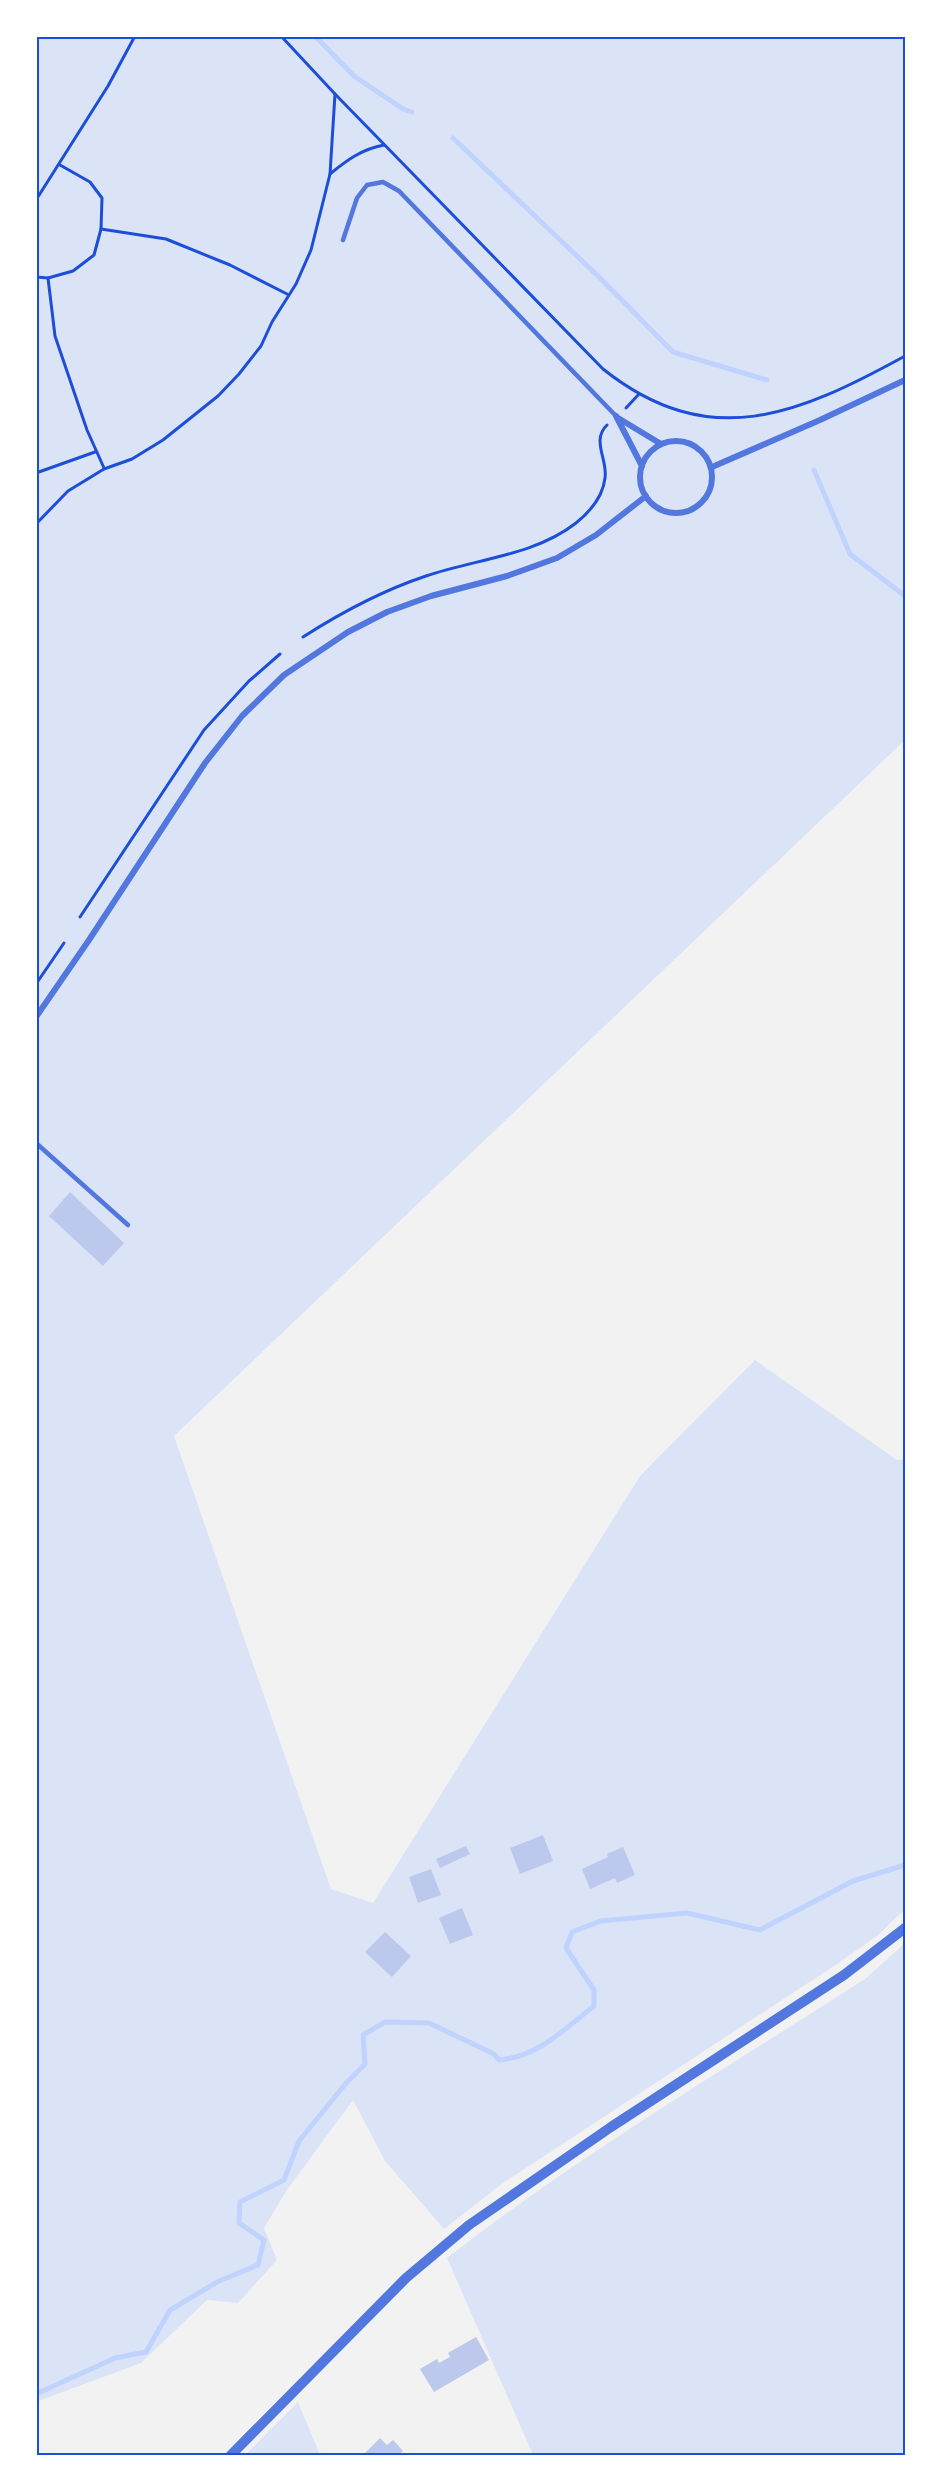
<svg xmlns="http://www.w3.org/2000/svg" width="941" height="2491" font-family="Rubik,sans-serif">
<style>
.green{fill:#dbe4f7}
.lines{fill:none;stroke-linecap:round;stroke-linejoin:round}
.stream{stroke:#bfd3fe;stroke-width:5}
.building{fill:#bdc9ec}
.path{stroke:#1d4ed8;stroke-width:3}
.service{stroke:#5277de;stroke-width:4.5}
.minor{stroke:#5277de;stroke-width:6}
.tertiary{stroke:#5277de;stroke-width:10}
.neatline{fill:none;stroke:#1d4ed8;stroke-width:2}
</style>
<rect width="100%" height="100%" fill="#f2f2f2"/>
<g class="green">
<polygon points="36,36 905,36 905,740 174,1436 331,1889 373,1903 640,1476 755,1360 897,1460 905,1459 905,1909 877,1936 837,1964 503,2183 444,2229 385,2161 353,2100 287,2190 264,2228 277,2260 238,2303 207,2300 141,2363 36,2402"/>
<path d="M905 1943V2455H533L447 2258C579 2155 725 2069 865 1979Z"/>
<polygon points="298,2402 320,2455 245,2455"/>
</g>
<g class="lines">
<g class="stream">
<polyline points="315,36 354,76 403,109 412,112"/>
<polyline points="453,138 600,278 673,352 767,380"/>
<polyline points="814,470 850,554 905,596"/>
<path d="M36 2394 115 2358 146 2352 170 2310 219 2281 258 2265 264 2240 239 2223 240 2202 284 2180 299 2141 347 2082 365 2064 363 2035 385 2022 429 2023 494 2054 499 2060C538 2057 564 2029 594 2006V1990L566 1948 572 1932 601 1921 687 1913 760 1930 853 1881 905 1865"/>
</g>
</g>
<g class="building">
<polygon points="70,1192 124,1243 103,1266 49,1216"/>
<polygon points="543,1835 553,1861 520,1874 510,1848"/>
<polygon points="466,1846 470,1854 440,1868 436,1859"/>
<polygon points="623,1847 635,1875 617,1883 615,1878 590,1889 582,1869 608,1857 607,1854"/>
<polygon points="431,1869 441,1895 418,1903 409,1877"/>
<polygon points="462,1908 473,1935 450,1944 439,1918"/>
<polygon points="385,1932 411,1956 392,1977 365,1952"/>
<polygon points="476,2337 489,2360 434,2392 420,2369 437,2359 439,2363 450,2357 448,2353"/>
<polygon points="380,2438 387,2445 393,2440 403,2451 399,2455 363,2455"/>
</g>
<g class="lines">
<g class="path">
<path d="M281 36 335 94 603 369C710 454 799 414 905 356"/>
<path d="M335 94 330 174C347 160 362 149 384 145"/>
<polyline points="36,200 108,86 135,36"/>
<polyline points="101,229 166,239 230,265 287,294"/>
<polyline points="36,277 48,278 73,271 94,255 101,229 102,198 90,182 60,165"/>
<polyline points="48,278 55,336 87,430 104,468"/>
<polyline points="626,408 639,394"/>
<polyline points="36,473 95,452"/>
<polyline points="36,524 68,491 104,469 132,459 163,440 218,396 239,374 261,346 272,322 296,284 311,250 330,174"/>
<path d="M303 637C342 612 381 591 426 576 475 559 534 556 576 523 591 511 603 496 605 478 608 460 591 440 607 425"/>
<polyline points="80,917 204,730 249,681 280,654"/>
<polyline points="36,984 64,943"/>
</g>
<g class="service">
<polyline points="343,240 357,198 367,185 383,182 399,191 616,416"/>
<polyline points="36,1143 128,1225"/>
</g>
<g class="minor">
<polyline points="616,416 642,466"/>
<polyline points="618,418 661,444"/>
<circle cx="676" cy="477" r="36"/>
<polyline points="712,467 820,420 905,380"/>
<polyline points="36,1017 89,940 205,763 242,716 284,675 348,632 387,612 431,596 507,576 557,558 596,535 646,496"/>
</g>
<polyline class="tertiary" points="231,2455 406,2278 469,2225 611,2127 844,1975 905,1928"/>
</g>
<rect width="941" height="2491" fill="none" stroke="#ffffff" stroke-width="75"/>
<rect x="38" y="38" width="866" height="2416" class="neatline"/>
</svg>
